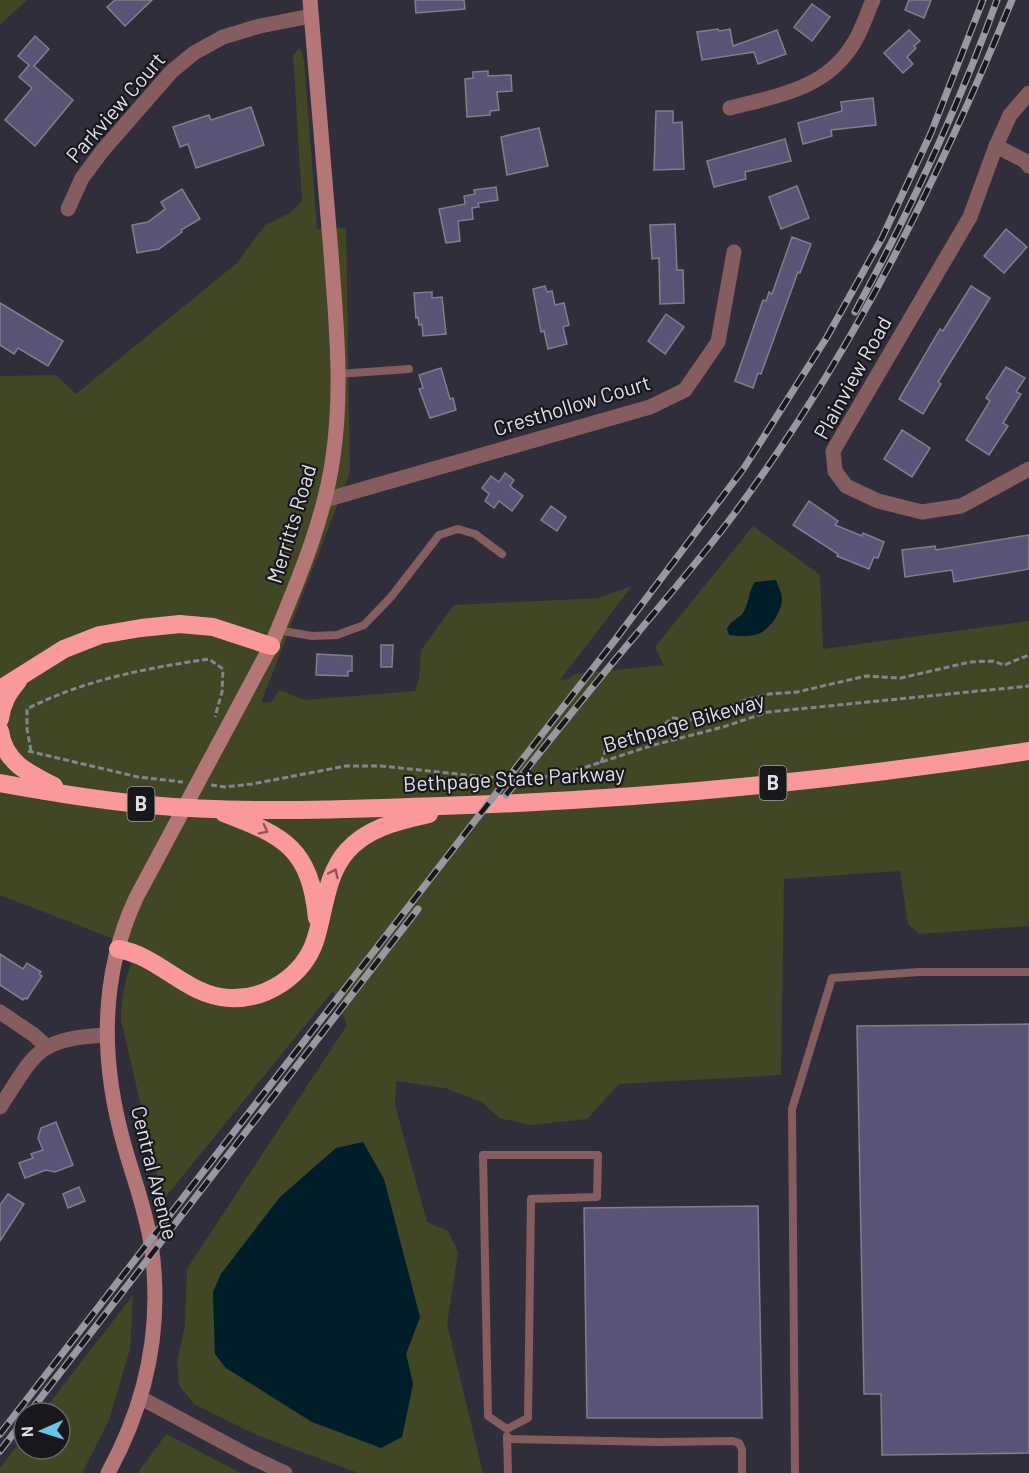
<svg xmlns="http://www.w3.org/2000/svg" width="1029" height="1473" font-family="Barlow,sans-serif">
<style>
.green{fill:#414724;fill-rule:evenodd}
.water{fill:#001e2a}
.building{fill:#5b5376;stroke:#817e8d;stroke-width:1.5}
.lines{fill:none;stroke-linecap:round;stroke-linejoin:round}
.path{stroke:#86848e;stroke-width:3;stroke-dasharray:6 3;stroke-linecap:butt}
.lane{stroke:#855d5e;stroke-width:8}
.street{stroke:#855d5e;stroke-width:15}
.secondary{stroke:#b57677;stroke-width:15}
.highway{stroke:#fa999b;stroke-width:18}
.rail-casing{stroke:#9998a2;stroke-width:7}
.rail{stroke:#18171c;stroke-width:4.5;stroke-dasharray:14;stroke-linecap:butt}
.oneway{stroke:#89585c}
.labels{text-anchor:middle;stroke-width:4.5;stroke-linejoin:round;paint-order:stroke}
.shield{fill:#18171c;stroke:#a5a4ab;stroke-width:1.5}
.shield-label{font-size:20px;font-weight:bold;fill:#e1e0e8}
.street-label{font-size:21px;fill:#e1e0e8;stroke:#18171c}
</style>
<rect width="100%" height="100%" fill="#302e3a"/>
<g class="green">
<polygon points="0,0 27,0 0,25"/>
<path d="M300 48 304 60 317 229 346 228 350 472 261 703 271 702 280 690 304 700 415 691 419 679 421 650 454 605 599 598 632 586 560 680 568 679 576 674 664 665 655 647 753 526 820 575 823 649 1029 621V926L919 934 908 924 900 871 784 879 781 1075 619 1084 587 1119 531 1125 499 1118 482 1102 445 1088 396 1081 395 1105 427 1222 448 1231 458 1252 447 1324 483 1473H358L259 1436 194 1404 179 1385 177 1361 185 1326 187 1269 347 1025 333 991 163 1200 121 1020C121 994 127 972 137 948L0 895V376L56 375 76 394 237 263 265 225 290 213 302 201 293 55ZM280 1197 420 1317 406 1354 413 1384 402 1437 312 1422 226 1368 215 1354 213 1292 221 1274Z"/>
<polygon points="133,1295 130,1349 109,1420 82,1473 0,1473 0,1468 24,1437 24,1449 60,1449 60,1413 42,1413"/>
<polygon points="166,1434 237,1471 242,1473 138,1473"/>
</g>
<g class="water">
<path d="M776 580C778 586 782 593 782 599 782 611 770 630 758 634 748 637 739 636 729 635L727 629C730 620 740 619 744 611 750 601 748 591 755 582Z"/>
<polygon points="363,1142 384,1179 420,1317 406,1354 413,1384 402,1437 381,1448 312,1422 226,1368 215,1354 213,1292 221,1274 280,1197 336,1148"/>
</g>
<g class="building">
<polygon points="115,0 152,0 125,26 107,7"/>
<polygon points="415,0 464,0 465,9 416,13"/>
<polygon points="909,0 931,0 924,18 905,10"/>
<polygon points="812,4 830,17 812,41 794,27"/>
<polygon points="718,29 719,31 730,29 733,46 777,30 786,54 758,64 754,52 702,60 697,32"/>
<polygon points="909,30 920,41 914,46 916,48 907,57 913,64 903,73 884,53"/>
<polygon points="35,36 49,49 34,66 73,100 35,146 5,120 32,88 19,77 29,65 18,56"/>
<polygon points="488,71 488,76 511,75 512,91 497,92 499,110 490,111 490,115 467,117 465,79 473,78 473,72"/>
<polygon points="873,98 876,125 831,130 832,136 803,144 798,123 842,111 841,102"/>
<polygon points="251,107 264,145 196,168 188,144 180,147 173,127 209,115 211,120"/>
<polygon points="656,111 673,111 673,123 682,122 684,169 654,170"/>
<polygon points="539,128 548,166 507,175 501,137"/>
<polygon points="785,139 791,161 745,172 746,179 714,187 707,161"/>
<polygon points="797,186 809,218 781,229 769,197"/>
<polygon points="496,187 498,200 478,203 479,207 472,208 473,219 458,221 460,241 446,243 439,209 465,204 464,196 475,194 474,190"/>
<polygon points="182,189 200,219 181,230 182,232 159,249 137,253 132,225 148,222 165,209 161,202"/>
<polygon points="675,224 677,270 683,270 684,303 660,304 659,258 652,259 650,225"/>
<polygon points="1006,229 1027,247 1004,273 984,256"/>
<polygon points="792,237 811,244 800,273 798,272 761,374 758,373 753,388 735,381 763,300 766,301 769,292 772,294"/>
<polygon points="545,286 547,292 552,291 555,305 564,303 569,325 563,327 567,344 548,349 544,331 541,332 533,289"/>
<polygon points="971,286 990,298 938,382 941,384 923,414 899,399 940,329 943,331"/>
<polygon points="432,292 432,298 442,297 446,334 423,336 422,324 419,325 418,317 416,318 414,293"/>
<polygon points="0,303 63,341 48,366 18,348 14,354 0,345"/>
<polygon points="666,314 684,327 665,354 648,341"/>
<polygon points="1006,367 1025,378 1016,392 1021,394 1003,423 1008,426 989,455 966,440 990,401 986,398"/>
<polygon points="441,368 450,399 453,398 456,410 430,418 419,389 423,388 419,375"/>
<polygon points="902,430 930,448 912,477 884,459"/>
<polygon points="505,473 514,480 510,486 523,496 512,511 499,501 494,508 485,501 489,494 482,488 491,476 499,482"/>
<polygon points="809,501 838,521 835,525 862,536 863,533 884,542 878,558 874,557 869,569 837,556 838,554 793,525"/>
<polygon points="551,506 566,517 557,531 541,520"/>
<polygon points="1029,535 1029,569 954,582 952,570 905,577 902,550 935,546 936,550"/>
<polygon points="381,645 393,645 392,667 381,667"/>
<polygon points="317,654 352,656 352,671 348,671 348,676 316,675"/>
<polygon points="0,954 23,969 27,963 41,972 39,974 42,976 27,999 25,998 23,1000 0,985"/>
<polygon points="1029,1024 1029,1453 882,1455 881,1394 864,1394 857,1026"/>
<polygon points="56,1122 73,1165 55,1172 46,1170 25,1178 19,1163 33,1158 31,1154 43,1150 38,1138 41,1128"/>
<polygon points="79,1187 85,1201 68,1208 63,1194"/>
<polygon points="8,1194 24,1204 0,1241 0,1205"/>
<polygon points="758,1206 762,1418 587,1418 584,1208"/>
</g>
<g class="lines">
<g class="path">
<polyline points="28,751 138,777 183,782"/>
<path d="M31 751 27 729V709C83 680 147 668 209 659L223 669 222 692 215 717"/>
<polyline points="601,763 606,749 620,740 636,736 648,736 673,718 689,720 713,714 743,701 769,694 797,692 866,676 901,678 970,662 993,661 1004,665 1029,655"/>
<polyline points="211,785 225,787 252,784 346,766 381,766 487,777 534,779 571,772 650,746 723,727 768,712 1029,686"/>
</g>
<g class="lane">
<polyline points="338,374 409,369"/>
<polyline points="277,630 312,636 337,635 364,625 391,597 439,535 458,529 475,534 502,554"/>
<polygon points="483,1155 598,1155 597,1197 531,1199 528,1418 507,1429 488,1416"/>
<polyline points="507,1436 508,1473"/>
<polyline points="507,1439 659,1442 733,1441 739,1443 742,1449 742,1473"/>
<polyline points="795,1473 792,1109 832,978 920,972 1029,972"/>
</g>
<g class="street">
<polyline points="1029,93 1010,115 996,146 970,217 833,451 835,471 846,486 878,501 922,512 961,506 1029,469"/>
<path d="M730 108C779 95 829 89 856 39 863 27 867 13 873 0"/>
<polyline points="996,146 1025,161 1029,166"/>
<polyline points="68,209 82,178 103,150 171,72 194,53 223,37 260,26 311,16"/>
<polyline points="325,500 650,407 685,390 718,342 734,252"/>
<polyline points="0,1012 34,1035 46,1046"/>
<path d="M0 1107C36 1053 35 1039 106 1035"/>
<polyline points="141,1398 251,1457 285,1473"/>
</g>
<path class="secondary" d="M108 1473C147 1402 163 1325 151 1244 146 1211 134 1180 125 1148 101 1065 99 978 136 898L271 646C296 585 324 522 333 457 343 390 336 320 331 253 324 169 317 84 310 0"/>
<g class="highway">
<polyline points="0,689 64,649 100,635 141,628 180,624 213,627 271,646"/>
<path d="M0 719C2 703 8 693 18 681"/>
<path d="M0 731C4 762 28 773 54 786"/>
<path d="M0 783C49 792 99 800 149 805 246 814 343 809 440 806 637 800 834 781 1029 751"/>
<path d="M224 813C284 836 310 848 317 918"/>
<path d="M118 949C160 956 186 996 229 998 266 1000 303 976 315 941 325 911 325 876 347 851 368 827 399 821 429 814"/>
</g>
<defs>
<g id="rail">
<path d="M855 312C910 211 958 108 997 0"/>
<path d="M506 795C548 742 591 688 635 636 668 596 703 556 734 514 851 356 938 181 1012 0"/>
<polyline points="29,1413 418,909"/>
<polyline points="0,1434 615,640 744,468 827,337 882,238 931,133 983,0"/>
<polyline points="0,1451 24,1420"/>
</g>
</defs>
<use href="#rail" class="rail-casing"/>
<use href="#rail" class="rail"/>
</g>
<defs><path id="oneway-chevron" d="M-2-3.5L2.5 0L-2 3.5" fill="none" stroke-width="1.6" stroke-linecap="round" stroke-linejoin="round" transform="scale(1.5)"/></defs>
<g class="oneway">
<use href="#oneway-chevron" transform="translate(264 830) rotate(27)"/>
<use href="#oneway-chevron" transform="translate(334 873) rotate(-65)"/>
</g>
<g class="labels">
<g class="shield">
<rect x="759.5" y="766" width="27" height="34" rx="4.5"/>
<rect x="127.5" y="787" width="27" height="34" rx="4.5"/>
</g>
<g class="shield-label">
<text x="773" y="790">B</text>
<text x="141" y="811">B</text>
</g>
<g class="street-label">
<text transform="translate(116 108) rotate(-49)" y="7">Parkview Court</text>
<text transform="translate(853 378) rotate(-61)" y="7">Plainview Road</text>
<text transform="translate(572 406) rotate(-17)" y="7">Cresthollow Court</text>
<text transform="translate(292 524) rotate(-73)" y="7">Merritts Road</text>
<text transform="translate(684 723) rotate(-16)" y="7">Bethpage Bikeway</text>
<text transform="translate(514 779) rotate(-3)" y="7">Bethpage State Parkway</text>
<text transform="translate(154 1173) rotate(76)" y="7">Central Avenue</text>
</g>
</g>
<g transform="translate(42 1431) rotate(267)"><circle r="28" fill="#18171c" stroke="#68676e" stroke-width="1.5"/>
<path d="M0-4.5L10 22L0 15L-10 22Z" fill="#65c5ee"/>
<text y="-9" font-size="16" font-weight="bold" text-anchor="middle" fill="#e1e0e8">N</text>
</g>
</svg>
